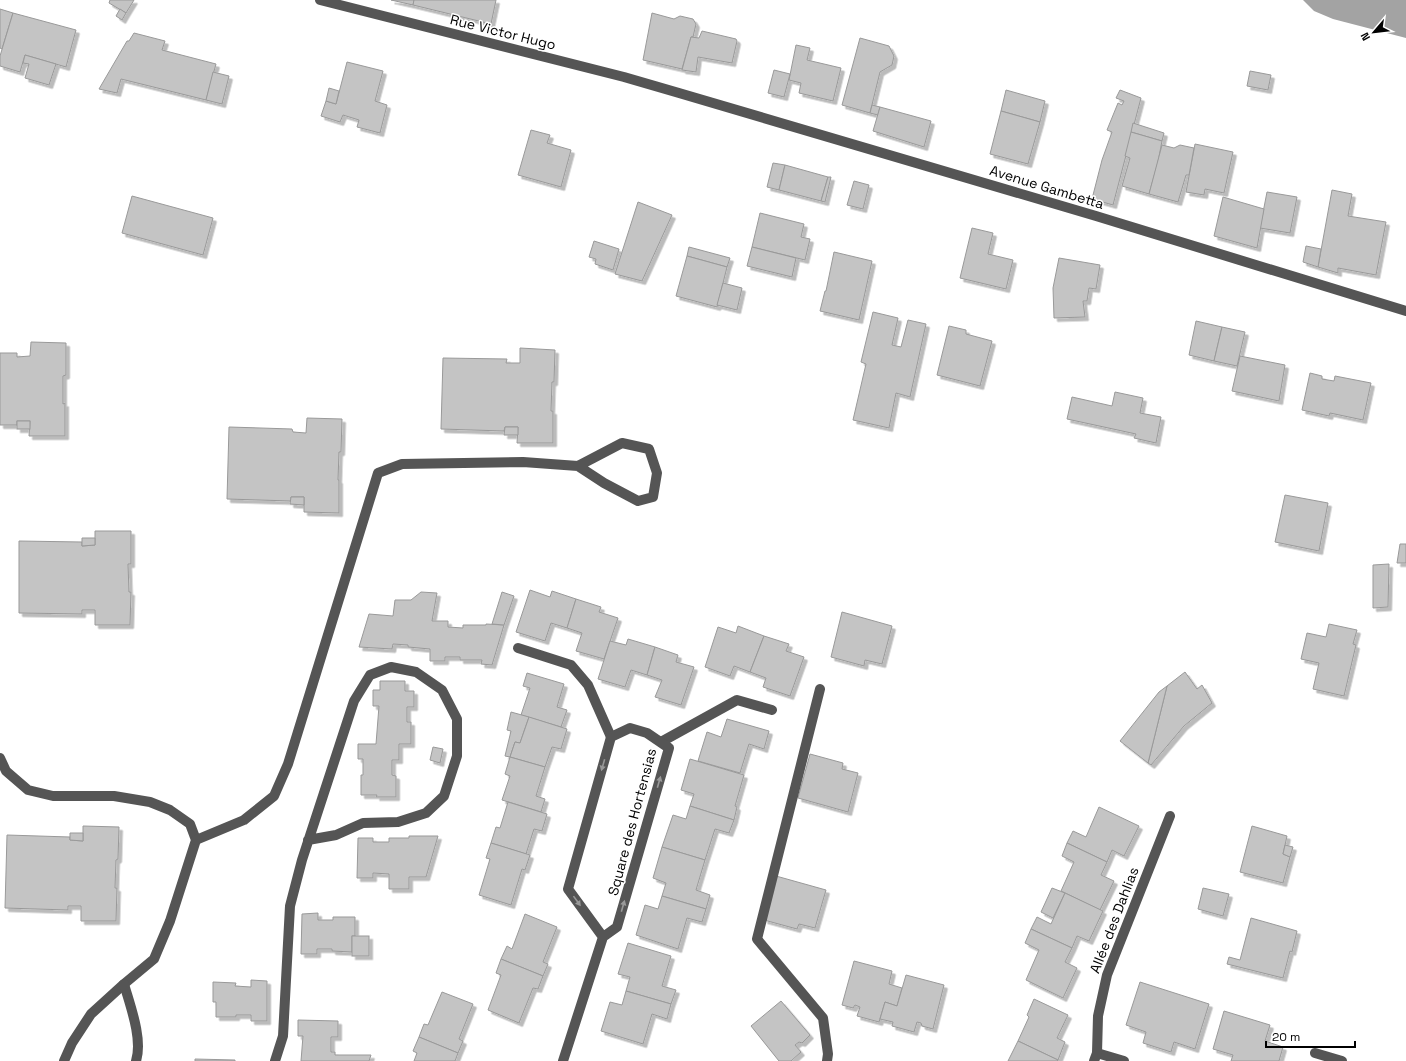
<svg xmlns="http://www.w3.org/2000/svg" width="1406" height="1061" font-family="'Space Grotesk',sans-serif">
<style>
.water{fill:#a3a3a3}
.building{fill:#c4c4c4;stroke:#999;filter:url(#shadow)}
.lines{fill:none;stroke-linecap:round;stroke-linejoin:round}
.minor{stroke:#555;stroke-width:10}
.oneway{fill:#999}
.labels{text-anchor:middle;stroke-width:3;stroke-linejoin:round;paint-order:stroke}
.street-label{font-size:14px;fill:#000;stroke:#fff}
</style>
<defs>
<filter id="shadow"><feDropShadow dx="3.5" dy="3.5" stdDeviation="0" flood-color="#0004"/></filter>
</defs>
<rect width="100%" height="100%" fill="#fff"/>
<polygon class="water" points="1303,0 1406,0 1406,38 1333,19 1314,11"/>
<g class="building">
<polygon points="110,0 134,0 126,13 109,3"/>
<polygon points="391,0 414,0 413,5"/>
<polygon points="414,0 496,0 491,24 413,5"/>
<polygon points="0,9 13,13 2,49 0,48"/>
<polygon points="120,9 126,13 122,20 116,16"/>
<polygon points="13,13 76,30 66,67 25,55 20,72 0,66 0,56"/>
<polygon points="652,13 674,19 680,16 693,19 696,24 693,37 691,37 682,69 643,60"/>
<polygon points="702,31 736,39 737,41 732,63 698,57 696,72 682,70 691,37 699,38"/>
<polygon points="134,33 165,41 162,50 216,64 206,100 121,79 117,93 99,89 127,41 129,41"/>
<polygon points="860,38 889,46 894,56 892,65 880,72 870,113 842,105"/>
<polygon points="796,45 810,48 807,60 841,68 833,101 799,93 801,83 789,80"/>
<polygon points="25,55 56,64 49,85 25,78 29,64 23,63"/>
<polygon points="347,62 383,71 375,101 387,105 380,133 357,127 359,120 343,115 340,122 321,116 326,101 336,104"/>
<polygon points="774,70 790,74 784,97 768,93"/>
<polygon points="1250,71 1271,75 1268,90 1247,86"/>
<polygon points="213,72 229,76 222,104 206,100"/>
<polygon points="329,88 339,91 336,104 326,101"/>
<polygon points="1006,90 1045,101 1040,122 1001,111"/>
<polygon points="1120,90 1141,98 1113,205 1092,199 1102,160 1112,132 1107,130 1118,103 1122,105 1124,101 1116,98"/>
<polygon points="872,105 880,107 878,115 870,113"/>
<polygon points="880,107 931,121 924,147 873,131"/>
<polygon points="1001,111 1040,122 1028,164 990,154"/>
<polygon points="1133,123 1164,133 1162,141 1131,132"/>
<polygon points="531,130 550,135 547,143 571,150 561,187 518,175"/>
<polygon points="1131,132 1162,141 1158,162 1149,194 1122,186 1130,158 1125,156"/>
<polygon points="1195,144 1233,152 1224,193 1205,189 1204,195 1186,192"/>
<polygon points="1162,145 1174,148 1180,145 1194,148 1189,175 1186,175 1178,202 1149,194"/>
<polygon points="773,163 785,165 779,190 767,187"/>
<polygon points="785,165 828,177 821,201 779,190"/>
<polygon points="828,177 831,177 825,202 821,201"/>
<polygon points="854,181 869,185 863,209 847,205"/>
<polygon points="1332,190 1352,194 1348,216 1386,222 1376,275 1338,268 1338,273 1318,267"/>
<polygon points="1267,192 1297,197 1290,233 1260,228"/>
<polygon points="132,196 213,218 203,255 122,233"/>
<polygon points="1223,197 1264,209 1257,248 1214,236"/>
<polygon points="638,202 672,215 642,281 615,274"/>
<polygon points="760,213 804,224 801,237 810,239 805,260 752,247"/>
<polygon points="972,228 993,233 988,254 1013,260 1006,289 960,278"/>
<polygon points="594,241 619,249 613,270 595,264 596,259 589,257"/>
<polygon points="1306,246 1321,249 1318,267 1303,262"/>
<polygon points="689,247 730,258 727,267 687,256"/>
<polygon points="752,247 796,258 792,277 747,266"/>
<polygon points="834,252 872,261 859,320 820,311 825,291 826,291"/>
<polygon points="687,256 727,267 717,307 676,296"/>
<polygon points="1059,258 1100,265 1096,289 1089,288 1087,301 1083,301 1085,317 1054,318 1053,288"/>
<polygon points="723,283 742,288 737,310 717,305"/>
<polygon points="873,312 898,318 892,345 901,347 908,320 926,324 910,397 896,393 889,428 853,420 866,364 861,362"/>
<polygon points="1196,321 1222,327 1214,361 1189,355"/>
<polygon points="949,326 966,330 966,334 992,341 980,386 937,375"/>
<polygon points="1222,327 1245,332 1237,366 1214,361"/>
<polygon points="31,342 66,343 66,375 63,376 63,404 65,403 65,436 29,436 30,421 17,421 17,425 0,425 0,353 17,353 17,357 30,356"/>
<polygon points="520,348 555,350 554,382 552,382 551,411 553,411 553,443 517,443 518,427 505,427 504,431 441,429 443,358 507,359 506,363 520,363"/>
<polygon points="1240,356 1285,365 1279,401 1232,391"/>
<polygon points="1310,373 1322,376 1322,379 1334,381 1335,376 1371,383 1363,420 1330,413 1329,416 1302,410"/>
<polygon points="1115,392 1143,398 1140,413 1161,417 1156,443 1134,438 1136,434 1067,419 1072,397 1112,406"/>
<polygon points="307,418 342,419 341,452 339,452 338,480 339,480 339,513 304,512 304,497 291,497 291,501 227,499 229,427 292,429 293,432 306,433"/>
<rect x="17" y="421" width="13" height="8"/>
<polygon points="505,427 518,427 518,435 504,435"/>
<polygon points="1285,495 1328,503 1319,551 1275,542"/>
<polygon points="291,497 304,497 304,505 290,504"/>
<polygon points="95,531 131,531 131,564 128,564 129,592 131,592 130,625 95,625 95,610 82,610 82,614 19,613 19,541 82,542 82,546 95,545"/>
<polygon points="82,538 95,538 95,545 82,546"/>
<polygon points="1400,544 1406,544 1406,563 1397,563"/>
<polygon points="1389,564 1388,607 1373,608 1373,565"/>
<polygon points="530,590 550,597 552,591 576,599 567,628 551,623 545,641 516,632"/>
<polygon points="421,592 437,593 432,621 448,621 448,627 463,628 463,625 486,625 486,624 504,625 492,665 481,664 482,660 460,660 460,657 445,657 445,661 430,661 430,649 408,647 408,645 393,644 392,649 359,647 369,614 393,616 395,600 411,600"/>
<polygon points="502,592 514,596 504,625 492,624"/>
<polygon points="576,599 601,607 599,612 618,618 604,659 576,651 582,633 567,628"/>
<polygon points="842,612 892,626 882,664 865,660 864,666 831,657"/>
<polygon points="1329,624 1357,630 1353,644 1356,645 1344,696 1313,689 1319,663 1301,659 1307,633 1326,637"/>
<polygon points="738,626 764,636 750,672 734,666 730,676 705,667 718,627 736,633"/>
<polygon points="764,636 789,644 786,651 804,657 790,696 763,687 766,678 750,672"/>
<polygon points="628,639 655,647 647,675 631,670 625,687 598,679 610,641 626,645"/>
<polygon points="655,647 678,655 676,662 694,667 681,705 655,697 662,680 647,675"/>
<polygon points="1185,672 1197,689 1202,685 1212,703 1184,726 1151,765 1148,763 1167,686"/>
<polygon points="527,673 564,684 557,707 567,710 561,727 521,715 530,688 523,686"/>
<polygon points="380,681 405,681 405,691 414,691 414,707 407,707 407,722 411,722 411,744 399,744 399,760 392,760 392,775 396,776 396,797 376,797 377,795 361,795 361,775 363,775 363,759 358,759 358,744 376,744 379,706 373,706 373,690 380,690"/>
<polygon points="1167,686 1148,763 1120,741 1159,692"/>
<polygon points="511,712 529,717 520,743 515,742 510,757 505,756 511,731 507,730"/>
<polygon points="529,717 567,729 561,749 552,747 545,767 510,757 515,742 520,743"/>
<polygon points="727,719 769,731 764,749 749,744 740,773 698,761 707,732 721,737"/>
<polygon points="433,747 443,749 440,763 430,760"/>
<polygon points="810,754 843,763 842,769 858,773 848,812 798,798"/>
<polygon points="510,757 545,767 536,796 545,799 541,812 502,800 510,776 505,774"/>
<polygon points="690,759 744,775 735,806 737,807 734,820 690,806 694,794 681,790"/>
<polygon points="508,802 547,814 542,831 534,829 526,854 491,843 496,827 500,828"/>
<polygon points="690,806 734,820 729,833 715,829 705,860 662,847 673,815 686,819"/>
<polygon points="1099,807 1139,826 1124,856 1112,850 1107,862 1067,843 1073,831 1086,837"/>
<polygon points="83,826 119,827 118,859 116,860 115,888 117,888 116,921 81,921 81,906 68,906 68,910 5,908 7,835 70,837 70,840 83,841"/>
<polygon points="1252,826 1287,836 1283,854 1290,857 1283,883 1240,872"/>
<polygon points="70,833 83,833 83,841 70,840"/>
<polygon points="409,836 438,836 426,877 409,877 409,889 389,889 389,874 373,873 373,878 357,878 358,838 373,838 373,842 389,842 389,838 409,838"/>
<polygon points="491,843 530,855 525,870 522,869 511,905 479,895 490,859 486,858"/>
<polygon points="1067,843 1107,862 1101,875 1114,881 1100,910 1061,891 1074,862 1062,856"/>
<polygon points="1285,845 1293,847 1290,857 1283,854"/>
<polygon points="662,847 705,860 696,890 710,895 706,909 662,896 666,883 653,878"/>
<polygon points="776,876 826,890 815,928 799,924 797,929 764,920"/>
<polygon points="1052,888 1065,893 1053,918 1041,912"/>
<polygon points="1203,888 1229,894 1223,916 1198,909"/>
<polygon points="1065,893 1103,911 1089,941 1077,936 1072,948 1031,929 1037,917 1051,924"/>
<polygon points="662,896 706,909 702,922 687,918 678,949 636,935 645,905 658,909"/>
<polygon points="318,913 318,920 333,920 333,917 355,917 355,936 352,936 352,952 332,951 332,949 317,949 317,954 301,954 302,914"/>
<polygon points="525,914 557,927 543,962 548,964 543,976 501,959 507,946 512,949"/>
<polygon points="1251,918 1297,931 1292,952 1290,951 1283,978 1227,964 1229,957 1240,960"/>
<polygon points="1031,929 1072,948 1065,962 1077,968 1063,998 1026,980 1039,950 1025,943"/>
<rect x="352" y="936" width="17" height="20"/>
<polygon points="628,943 671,956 662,986 676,990 671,1004 626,991 630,977 618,974"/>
<polygon points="501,959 543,976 538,989 533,988 519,1023 488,1010 501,975 496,973"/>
<polygon points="854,961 892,971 889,984 902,988 897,1006 885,1002 879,1022 857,1016 860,1007 855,1005 853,1008 842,1005"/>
<polygon points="906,975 944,985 933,1029 922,1026 921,1023 917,1022 914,1032 892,1026 893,1022 880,1019 885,1002 897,1006"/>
<polygon points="251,980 267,981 267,1021 251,1021 251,1015 236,1015 236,1017 216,1017 216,1002 213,1002 213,982 236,983 235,986 251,987"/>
<polygon points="1140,982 1209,1004 1195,1049 1174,1042 1171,1052 1143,1043 1146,1032 1126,1025"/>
<polygon points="626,991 671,1004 667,1019 652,1014 643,1044 601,1031 610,1002 622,1005"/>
<polygon points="442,992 473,1004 459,1039 463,1041 458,1053 419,1037 424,1024 428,1025"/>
<polygon points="1034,999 1068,1015 1057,1038 1065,1042 1058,1060 1018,1041 1029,1017 1027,1015"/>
<polygon points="781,1001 810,1035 802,1043 799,1042 795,1045 801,1052 791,1061 779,1061 751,1026"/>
<polygon points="1224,1011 1270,1025 1265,1041 1283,1047 1279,1061 1231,1061 1233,1055 1213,1049"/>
<polygon points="298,1020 338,1021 338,1037 331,1037 331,1052 335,1052 335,1055 371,1055 369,1061 301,1061 303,1036 298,1036"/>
<polygon points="419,1037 458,1053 455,1061 414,1061 417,1053 413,1051"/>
<polygon points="1018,1041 1058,1060 1057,1061 1008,1061"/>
<polygon points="195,1059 235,1060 235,1061 195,1061"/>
</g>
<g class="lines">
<g class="minor">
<polyline points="320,0 624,77 679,93 1096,216 1406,311"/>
<polyline points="518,648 571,665 588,685 611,737"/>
<polyline points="820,689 757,939 823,1018 828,1054 827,1061"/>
<polyline points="661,742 737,700 772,710"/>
<polyline points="0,758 6,771 28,790 53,796 114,796 150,802 170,810 190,824 196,840 170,921 154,959 124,984 91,1014 72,1043 64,1061"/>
<polyline points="196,840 244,820 274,796 288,764 378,473 402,464 523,462 578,466 604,483 638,501 653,497 657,473 649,449 622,443 578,466"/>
<path d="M124 984C130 1005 143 1039 136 1061"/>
<polyline points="1097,1053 1124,1061"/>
<polyline points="1315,1053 1342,1061"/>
<polyline points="275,1061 283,1036 290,906 302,860 354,701 370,675 391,667 416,672 442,690 457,719 457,756 444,796 426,813 398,822 363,823 336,835 308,840"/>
<polyline points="563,1061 603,937 617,927 669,748 647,733 630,728 611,737 568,889 603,937"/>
<polyline points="1094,1061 1097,1053 1098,1016 1107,975 1170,816"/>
</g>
</g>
<defs><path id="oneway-solid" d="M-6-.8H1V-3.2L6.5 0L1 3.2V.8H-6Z"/></defs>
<g class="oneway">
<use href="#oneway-solid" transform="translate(603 765) rotate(106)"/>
<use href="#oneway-solid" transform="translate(659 782) rotate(-74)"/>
<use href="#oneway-solid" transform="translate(577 901) rotate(54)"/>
<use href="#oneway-solid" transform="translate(623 906) rotate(-74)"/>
</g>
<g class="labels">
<g class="street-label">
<text transform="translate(503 32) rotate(14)" y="5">Rue Victor Hugo</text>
<text transform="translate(1047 187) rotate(17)" y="5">Avenue Gambetta</text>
<text transform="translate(632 822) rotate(-75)" y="5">Square des Hortensias</text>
<text transform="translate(1114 920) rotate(-69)" y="5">Allée des Dahlias</text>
</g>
</g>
<g transform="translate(1374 32) rotate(242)" stroke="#ffffff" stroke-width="3" paint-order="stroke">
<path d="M0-3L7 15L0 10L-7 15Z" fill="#000000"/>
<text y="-6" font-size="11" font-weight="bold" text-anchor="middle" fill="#000000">N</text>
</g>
<path d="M1266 1041v6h89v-6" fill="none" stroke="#000000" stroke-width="2"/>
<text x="1272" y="1041" font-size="12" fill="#000000" stroke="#ffffff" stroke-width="3" paint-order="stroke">20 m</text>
</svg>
